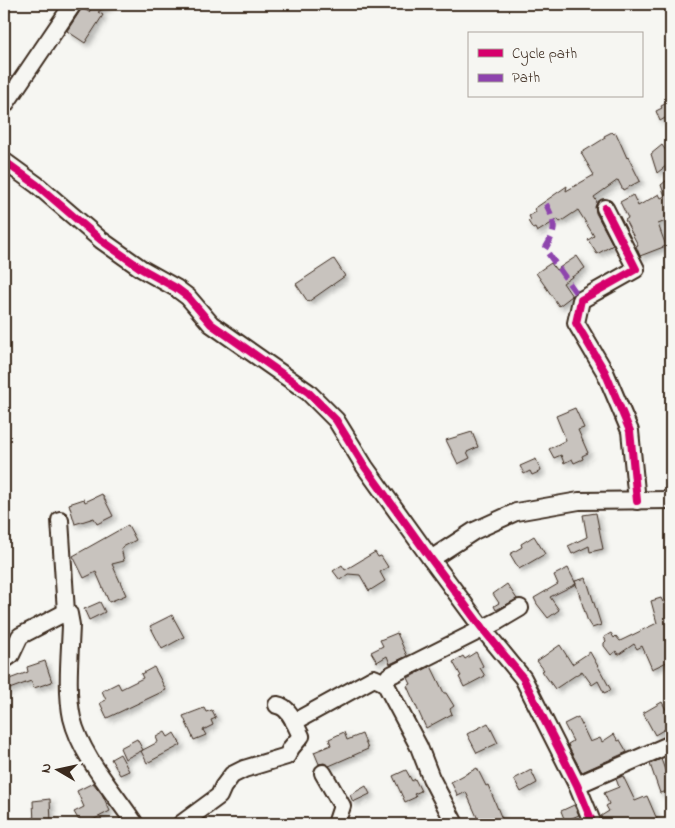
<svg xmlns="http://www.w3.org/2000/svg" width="675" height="828" font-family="'Indie Flower',sans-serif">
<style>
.building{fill:#c8c3be;stroke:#3b2a1e;filter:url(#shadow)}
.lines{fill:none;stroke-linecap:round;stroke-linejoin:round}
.minor-casing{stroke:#3b2a1e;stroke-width:20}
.minor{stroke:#f6f6f2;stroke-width:16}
.quiet{stroke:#8e44ad;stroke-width:6;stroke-dasharray:12 6;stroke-linecap:butt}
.cycleway-casing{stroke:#f6f6f2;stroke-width:11}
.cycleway{stroke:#d6006c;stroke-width:8}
</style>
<defs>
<filter id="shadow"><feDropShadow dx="3.5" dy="3.5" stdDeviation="2.5" flood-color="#0004"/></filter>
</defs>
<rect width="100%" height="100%" fill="#f6f6f2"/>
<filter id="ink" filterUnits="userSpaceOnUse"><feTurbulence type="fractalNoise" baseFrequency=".02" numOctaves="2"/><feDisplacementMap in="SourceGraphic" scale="10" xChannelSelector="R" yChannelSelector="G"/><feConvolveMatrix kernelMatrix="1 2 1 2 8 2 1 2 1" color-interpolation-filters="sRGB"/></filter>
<g filter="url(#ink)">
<g class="building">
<polygon points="95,4 111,4 98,12 103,15 85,43 67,31 82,8 89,12"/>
<polygon points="671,101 671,126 667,117 660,121 656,111 662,108 661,106"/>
<polygon points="612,132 614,134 616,133 627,158 628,157 640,181 623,190 618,180 594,197 597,202 595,207 596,213 613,245 597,254 588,240 594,236 578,210 560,222 558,219 537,232 535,228 533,229 528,221 531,220 529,216 536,212 534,209 567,186 566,191 594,175 581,153 605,138 604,136"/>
<polygon points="662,145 671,158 671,162 657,173 651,154"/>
<polygon points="667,180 671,185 671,219 658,224 666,246 640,256 636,246 638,245 625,220 628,218 620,202 633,195 638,206 659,194 661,198 665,196 661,185"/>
<polygon points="577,256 585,268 563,283 572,296 559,306 536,273 551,263 556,270"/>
<polygon points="334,259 345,276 308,302 296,284"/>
<polygon points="575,408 584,428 578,430 588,453 582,456 583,459 574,463 572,459 564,463 561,455 554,458 549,449 566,440 556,416"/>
<polygon points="472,432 478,447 467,452 470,458 458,464 446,440"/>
<polygon points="536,459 541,471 532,475 530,471 524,474 520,466"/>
<polygon points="102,494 113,516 97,524 94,518 75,524 69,504 84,499 85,502"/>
<polygon points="596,513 603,549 590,552 589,546 572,554 568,546 587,537 583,515"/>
<polygon points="128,525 136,540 121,548 124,561 112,564 126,595 109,602 96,572 84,578 73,556"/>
<polygon points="534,536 545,554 519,569 510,554 522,547 521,544"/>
<polygon points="375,552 378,557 381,556 388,567 380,572 385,581 369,591 360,575 348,574 340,580 333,571 342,565 345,570"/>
<polygon points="568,568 576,584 575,581 586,578 601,625 592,628 588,622 576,584 550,597 559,610 548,618 537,604 534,598 558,584 554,575"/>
<polygon points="507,584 517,599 496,610 494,606 499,603 493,594"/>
<polygon points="661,598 663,602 668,600 671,611 671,660 652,669 642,646 637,649 634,644 618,655 616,651 611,655 604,646 604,643 606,641 604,637 611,633 614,638 616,636 620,641 657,623 651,601"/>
<polygon points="100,602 105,612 89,620 84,609"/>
<polygon points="172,615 184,637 162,649 150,626"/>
<polygon points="397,633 407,656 390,664 387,656 377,662 371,652 383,646 380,640"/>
<polygon points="560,645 572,664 590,652 611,690 604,693 598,681 592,685 582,671 555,689 542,671 544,670 537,661"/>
<polygon points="476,652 483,666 480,668 485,676 464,687 459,677 461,676 453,662 463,656 465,659"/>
<polygon points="45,661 52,682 34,688 31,681 4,691 4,681 28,672 27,667"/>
<polygon points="431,666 444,693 446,693 454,706 450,709 452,714 426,728 407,686 411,684 408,678"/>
<polygon points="154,667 166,690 107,718 100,703 106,700 102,691 118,683 121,689 143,678 141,674"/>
<polygon points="662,702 671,719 667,721 670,726 655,735 643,713"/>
<polygon points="204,708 206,712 212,710 216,718 211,720 213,725 203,730 206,735 194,740 183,716"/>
<polygon points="578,717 590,742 600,738 602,742 614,734 618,741 620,740 627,752 582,772 570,750 568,744 573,741 564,724"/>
<polygon points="488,723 498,743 477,753 467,734"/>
<polygon points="165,732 168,737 174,733 181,745 147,763 141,751 158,742 156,737"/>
<polygon points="344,732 347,740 362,734 368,749 329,766 324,763 319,764 314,752 331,745 329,739"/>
<polygon points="137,739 143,750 125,759 120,748"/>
<polygon points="120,754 129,771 120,775 111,759"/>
<polygon points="661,759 665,770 671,768 671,787 669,788 669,791 660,793 650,764"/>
<polygon points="477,768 486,786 488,785 504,824 480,824 466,792 458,796 451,782"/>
<polygon points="406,770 412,781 415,779 421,791 414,794 416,797 405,802 393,776"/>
<polygon points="531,770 537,783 521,792 514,779"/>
<polygon points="623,776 635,801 647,796 659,824 603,824 601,816 609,811 606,806 609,804 604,793 619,787 616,779"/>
<polygon points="93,783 102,794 110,811 85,824 81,824 74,812 84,807 77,791"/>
<polygon points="366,786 370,794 353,802 350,795"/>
<polygon points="50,799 51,824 34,824 33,801"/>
<polygon points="574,805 579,815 565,821 561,811"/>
</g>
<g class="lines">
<defs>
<g id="minor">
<polyline points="4,106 73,4"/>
<polyline points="4,161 37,185 101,240 142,269 176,288 188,297 211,324 308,392 336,420 365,467 431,559 482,628 523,678 577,785 593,824"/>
<polyline points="605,208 636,269 581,300 576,323 605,372 630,431 637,501"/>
<polyline points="60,520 66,612"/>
<polyline points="431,559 474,531 516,512 579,501 671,500"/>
<path d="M4 660 11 655 20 636 66 612 69 614 71 625C70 654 66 690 72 718 81 756 114 792 135 824"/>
<polyline points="294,722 374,678 385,683"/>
<polyline points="323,773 342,806 336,824"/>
<polyline points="577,785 671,744"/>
<path d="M181 824 219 796 223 787 232 775 244 769 287 756 291 748 301 736C295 725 290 707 277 705"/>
<polyline points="455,824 431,778 419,747 385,683 389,676 498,621 520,608"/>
</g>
</defs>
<use href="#minor" class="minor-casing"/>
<use href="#minor" class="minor"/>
<path class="quiet" d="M546 204C556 224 557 230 545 249L581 300"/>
<defs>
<g id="cycleway">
<polyline points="4,161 37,185 101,240 142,269 176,288 188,297 211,324 308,392 336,420 365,467 431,559 482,628 523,678 577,785 593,824"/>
<polyline points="605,208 636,269 581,300 576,323 605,372 630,431 637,501"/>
</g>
</defs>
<use href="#cycleway" class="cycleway-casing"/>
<use href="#cycleway" class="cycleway"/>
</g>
</g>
<rect width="675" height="828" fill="none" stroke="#f6f6f2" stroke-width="20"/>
<rect x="10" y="10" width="655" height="808" fill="none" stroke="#3b2a1e" stroke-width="2" filter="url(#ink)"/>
<rect x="468" y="32" width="175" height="65" fill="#f6f6f2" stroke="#aba49d"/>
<rect x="478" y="49" width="25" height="8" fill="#d6006c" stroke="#aba49d"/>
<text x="512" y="58" font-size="15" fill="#3b2a1e">Cycle path</text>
<rect x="478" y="74" width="25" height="8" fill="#8e44ad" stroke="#aba49d"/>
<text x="512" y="82" font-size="15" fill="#3b2a1e">Path</text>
<g transform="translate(58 770) rotate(279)" stroke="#f6f6f2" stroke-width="4" paint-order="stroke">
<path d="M0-4L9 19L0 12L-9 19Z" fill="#3b2a1e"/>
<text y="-8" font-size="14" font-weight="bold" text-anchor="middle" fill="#3b2a1e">N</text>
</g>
</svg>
